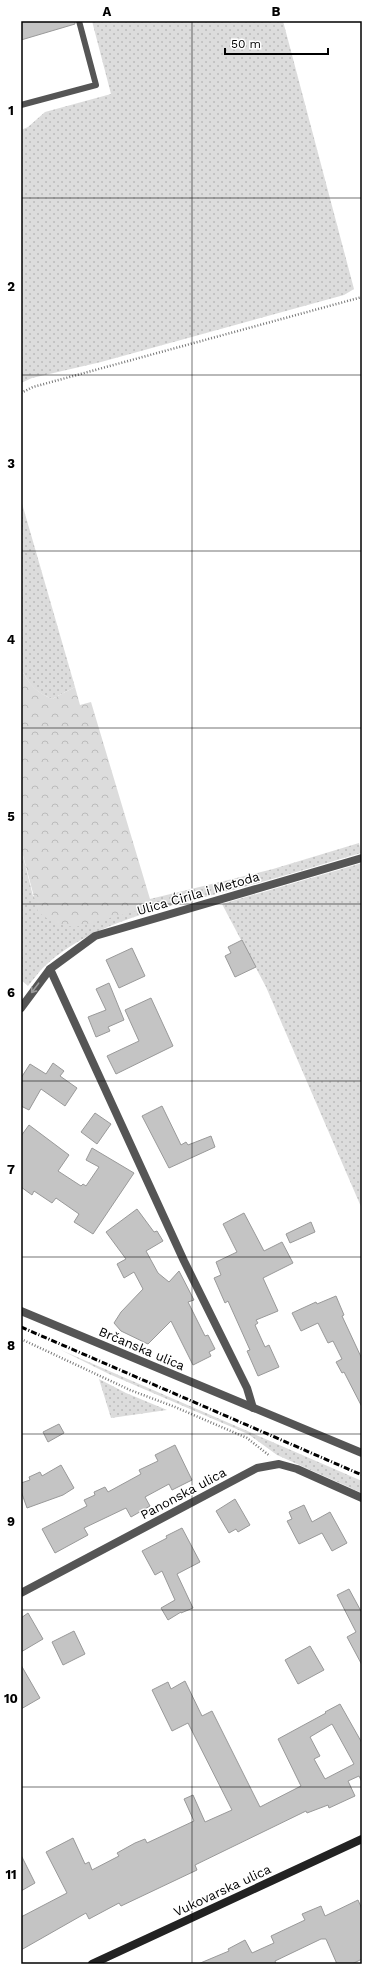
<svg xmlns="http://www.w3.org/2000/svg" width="383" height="1985" font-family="'Work Sans',sans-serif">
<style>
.grass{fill:url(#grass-dots)}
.forest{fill:url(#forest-crowns)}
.building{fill:#c4c4c4;stroke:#999;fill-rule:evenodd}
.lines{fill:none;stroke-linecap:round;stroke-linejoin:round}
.path{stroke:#777;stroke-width:2.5;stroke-dasharray:1 2;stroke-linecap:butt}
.lane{stroke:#555;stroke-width:6}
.street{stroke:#555;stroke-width:8}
.secondary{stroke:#222;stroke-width:8}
.rail{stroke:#000;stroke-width:3;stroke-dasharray:6 2 1 2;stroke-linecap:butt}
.oneway{stroke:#999}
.grid{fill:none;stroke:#000;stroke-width:1;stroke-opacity:0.55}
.labels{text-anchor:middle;stroke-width:3;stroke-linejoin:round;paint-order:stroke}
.street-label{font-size:13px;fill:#000;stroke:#fff}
.neatline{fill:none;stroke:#000;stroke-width:1.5}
.grid-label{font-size:13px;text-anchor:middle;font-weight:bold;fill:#000}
</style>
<defs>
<pattern id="grass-dots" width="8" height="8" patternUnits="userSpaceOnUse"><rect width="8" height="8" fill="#dcdcdc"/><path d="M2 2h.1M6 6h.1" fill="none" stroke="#bbb" stroke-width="1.8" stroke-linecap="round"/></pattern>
<pattern id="forest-crowns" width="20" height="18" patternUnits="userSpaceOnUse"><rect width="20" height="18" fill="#dcdcdc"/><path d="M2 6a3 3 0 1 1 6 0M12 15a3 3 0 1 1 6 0" fill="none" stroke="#bbb"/></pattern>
</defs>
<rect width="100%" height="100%" fill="#fff"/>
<g class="grass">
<polygon points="92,21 283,21 354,289 344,295 101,362 32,378 21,383 21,130 28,127 45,112 111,94"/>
<path d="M21 500 75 687 52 699C34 691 30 685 21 669Z"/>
<path d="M359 843 361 853C320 865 278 878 236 889 175 905 93 921 46 965 39 971 34 979 28 986L21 980V848L33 896 150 904V899L273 869Z"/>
<polygon points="362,863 362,1209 266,987 222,904"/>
<polygon points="61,1350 362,1481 362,1493 277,1455 248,1434 109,1374"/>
<polygon points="99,1379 126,1393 167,1410 111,1418"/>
</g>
<path class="forest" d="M21 669C29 684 36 692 52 699L75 687 80 705 91 702 150 899V904L137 911 75 927 55 924 38 912 21 848Z"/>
<g class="building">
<polygon points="21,21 75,21 75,24 21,40"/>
<polygon points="242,940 256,967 235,977 225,956 231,953 228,947"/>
<polygon points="132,948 145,976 119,988 106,960"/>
<polygon points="109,983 124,1020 108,1027 110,1031 96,1037 88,1017 106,1010 96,989"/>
<polygon points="151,998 173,1046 116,1074 107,1056 139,1041 125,1010"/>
<polygon points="53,1063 64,1071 60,1076 77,1088 65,1106 41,1089 29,1110 21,1106 21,1078 30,1064 46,1074"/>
<polygon points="162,1106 181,1145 186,1142 188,1145 211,1136 215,1147 169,1168 142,1116"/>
<polygon points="95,1113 111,1124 97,1144 81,1132"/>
<polygon points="29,1125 69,1155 58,1171 81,1186 83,1184 86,1186 99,1167 86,1160 92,1148 134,1173 93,1234 74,1222 79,1214 56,1198 52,1203 34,1191 32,1195 21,1187 21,1136"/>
<polygon points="137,1209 154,1232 157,1231 163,1241 146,1251 158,1273 169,1282 179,1271 194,1300 188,1302 205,1336 208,1335 215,1349 209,1352 211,1356 193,1365 171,1321 148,1344 121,1331 114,1323 121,1312 143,1289 134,1272 124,1278 117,1264 126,1259 106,1232"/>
<polygon points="244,1213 264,1251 282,1242 293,1263 263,1278 278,1311 256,1320 258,1323 255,1325 265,1347 269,1345 279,1367 258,1376 247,1351 250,1350 228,1301 225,1303 214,1278 221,1275 216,1262 237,1252 223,1224"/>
<polygon points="311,1222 315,1232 290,1243 286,1234"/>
<polygon points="336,1296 344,1315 342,1316 362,1359 362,1407 344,1372 342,1373 336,1362 342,1359 333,1341 328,1343 318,1323 301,1331 292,1313 316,1302 317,1304"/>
<polygon points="59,1424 64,1433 48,1442 43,1432"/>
<polygon points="175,1445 192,1480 172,1490 169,1484 145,1497 150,1506 131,1517 126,1508 84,1528 88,1535 55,1553 42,1529 87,1506 84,1500 95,1495 94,1492 105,1487 108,1492 141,1474 139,1470 158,1461 155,1455"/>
<polygon points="61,1465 74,1488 63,1495 27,1508 21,1491 21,1483 30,1480 29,1477 40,1472 42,1476"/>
<polygon points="235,1499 250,1525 238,1532 236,1529 229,1533 216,1511"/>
<polygon points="304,1505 312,1522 330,1512 347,1543 332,1551 322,1533 299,1544 287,1521 292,1519 289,1512"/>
<polygon points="182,1528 200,1562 177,1574 193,1608 181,1613 181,1612 168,1620 161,1608 175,1600 162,1571 155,1575 142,1551 167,1538 166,1536"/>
<polygon points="349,1589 362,1613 362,1665 347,1637 356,1632 337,1595"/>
<polygon points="28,1613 43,1639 21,1652 21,1618"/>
<polygon points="74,1631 85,1654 63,1665 52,1642"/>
<polygon points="310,1646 324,1670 298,1684 285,1660"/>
<polygon points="21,1665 40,1698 21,1709"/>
<path d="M185 1681 202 1716 212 1711 260 1807 301 1786 278 1739 326 1713 325 1712 340 1704 362 1743V1782L359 1776 348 1781 355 1796 329 1808 328 1805 307 1813 306 1811 195 1865 197 1870 121 1906 119 1903 89 1919 86 1913 21 1950V1917L67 1893 46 1852 73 1838 85 1864 89 1862 92 1870 119 1856 117 1853 135 1843 145 1839 147 1843 194 1821 184 1799 193 1795 205 1822 232 1810 188 1723 172 1731 152 1690 168 1682 171 1689ZM332 1724 354 1764 325 1779 314 1759 320 1756 310 1737Z"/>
<polygon points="21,1855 35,1883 21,1891"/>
<polygon points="358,1900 362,1909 362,1959 352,1964 337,1964 326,1939 321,1939 275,1961 276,1964 198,1964 229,1951 228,1949 245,1940 252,1953 274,1943 271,1936 305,1920 302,1914 321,1906 325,1916"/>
</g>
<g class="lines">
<g class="path">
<polyline points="21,393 33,387 362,297"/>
<polyline points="21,1339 130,1390 175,1407 247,1438 270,1456"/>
</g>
<polyline class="lane" points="21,105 96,85 79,21"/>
<g class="street">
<polyline points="50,969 184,1261 247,1388 253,1408"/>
<polyline points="21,1008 50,969 95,936 362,858"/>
<polyline points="21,1311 362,1453"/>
<polyline points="21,1593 257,1468 279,1464 297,1469 362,1498"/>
</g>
<polyline class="secondary" points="92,1964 362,1839"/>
<polyline class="rail" points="21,1327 362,1475"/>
</g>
<defs><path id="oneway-shaft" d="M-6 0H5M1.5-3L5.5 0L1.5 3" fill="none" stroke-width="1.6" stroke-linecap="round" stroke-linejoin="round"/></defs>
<use class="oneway" href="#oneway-shaft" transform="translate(35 988) rotate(127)"/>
<path class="grid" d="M192 21V1964M21 198H362M21 375H362M21 551H362M21 728H362M21 904H362M21 1081H362M21 1257H362M21 1434H362M21 1610H362M21 1787H362"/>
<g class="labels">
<g class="street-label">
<text transform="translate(198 893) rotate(-16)" y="5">Ulica Ćirila i Metoda</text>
<text transform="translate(142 1348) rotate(23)" y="5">Brčanska ulica</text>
<text transform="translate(183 1493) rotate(-28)" y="5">Panonska ulica</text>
<text transform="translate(222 1890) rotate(-25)" y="5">Vukovarska ulica</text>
</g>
</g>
<rect width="383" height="1985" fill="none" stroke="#ffffff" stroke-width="44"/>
<path d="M225 48v6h103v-6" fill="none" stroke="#000000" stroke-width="2"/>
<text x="231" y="48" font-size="12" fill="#000000" stroke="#ffffff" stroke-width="3" paint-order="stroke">50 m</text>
<rect x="22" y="22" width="339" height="1941" class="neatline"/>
<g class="grid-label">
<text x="107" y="16">A</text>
<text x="276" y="16">B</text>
<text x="11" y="115">1</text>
<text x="11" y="291">2</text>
<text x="11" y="468">3</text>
<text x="11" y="644">4</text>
<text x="11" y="821">5</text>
<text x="11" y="997">6</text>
<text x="11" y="1174">7</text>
<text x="11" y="1350">8</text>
<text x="11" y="1526">9</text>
<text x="11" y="1703">10</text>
<text x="11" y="1879">11</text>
</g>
</svg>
